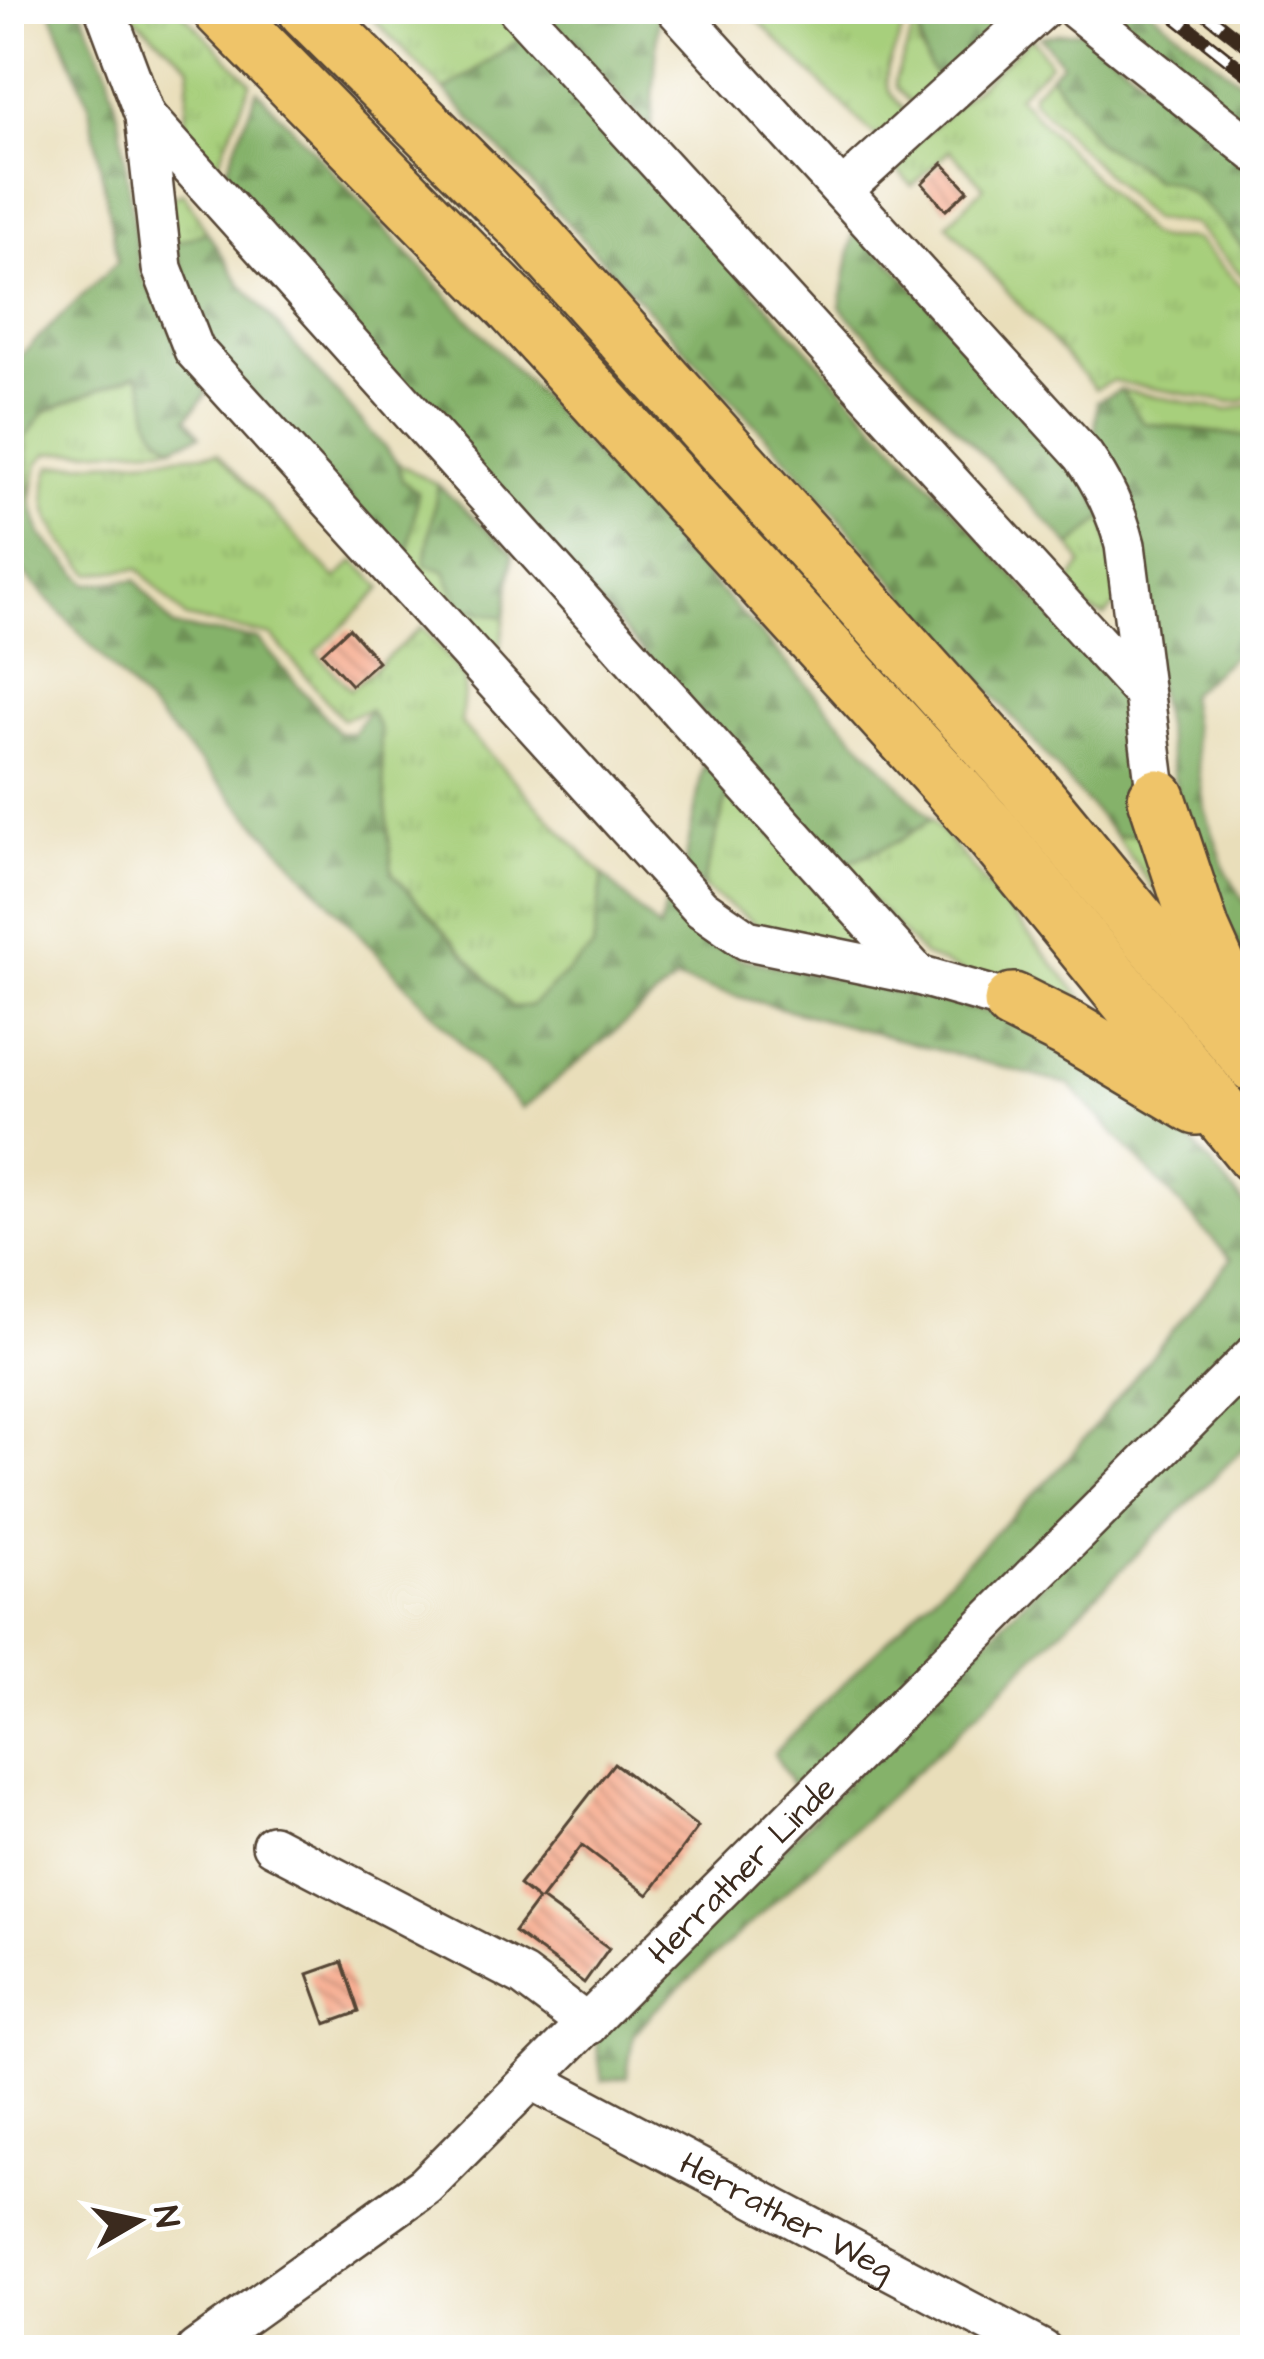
<svg xmlns="http://www.w3.org/2000/svg" width="1264" height="2359" font-family="'Architects Daughter',sans-serif">
<style>
.grass{fill:url(#grass-tufts);stroke:#717c4c;stroke-width:3}
.forest{fill:url(#forest-firs);stroke:#606e44;stroke-width:3}
.building{fill:url(#building-back-hatch)}
.lines{fill:none;stroke-linecap:round;stroke-linejoin:round}
.minor-casing{stroke:#554535;stroke-width:44}
.highway-casing{stroke:#554535;stroke-width:62}
.minor{stroke:#fff;stroke-width:39}
.highway{stroke:#efc469;stroke-width:57}
.rail-casing{stroke:#3b2a1e;stroke-width:14}
.rail{stroke:#fff;stroke-width:9;stroke-dasharray:27;stroke-linecap:butt}
.labels{text-anchor:middle;stroke-width:10;stroke-linejoin:round;paint-order:stroke}
.street-label{font-size:33px;fill:#3b2a1e;stroke:#fff}
</style>
<defs>
<pattern id="grass-tufts" width="24" height="20" patternUnits="userSpaceOnUse" patternTransform="scale(3)"><rect width="24" height="20" fill="#a7cf7b"/><path d="M3 7l-1-3M5 7V3M7 7l1-3M15 17l-1-3M17 17v-4M19 17l1-3" fill="none" stroke="#91b26a"/></pattern>
<pattern id="forest-firs" width="22" height="20" patternUnits="userSpaceOnUse" patternTransform="scale(3)"><rect width="22" height="20" fill="#85b26b"/><path d="M5 1l3.5 6h-7zM16 11l3.5 6h-7z" fill="#6e9157"/></pattern>
<pattern id="building-back-hatch" width="6" height="6" patternUnits="userSpaceOnUse" patternTransform="scale(3)"><rect width="6" height="6" fill="#f6ac8f"/><path d="M-1 5l2 2M0 0l6 6M5-1l2 2" fill="none" stroke="#c88c74"/></pattern>
</defs>
<rect width="100%" height="100%" fill="#fff"/>
<filter id="ink" filterUnits="userSpaceOnUse"><feTurbulence type="fractalNoise" baseFrequency=".00833" numOctaves="2"/><feDisplacementMap in="SourceGraphic" scale="24" xChannelSelector="R" yChannelSelector="G"/><feConvolveMatrix kernelMatrix="1 2 1 2 8 2 1 2 1" color-interpolation-filters="sRGB"/></filter>
<filter id="wash" filterUnits="userSpaceOnUse"><feTurbulence type="fractalNoise" baseFrequency=".004" numOctaves="4" result="noise"/><feDisplacementMap in="SourceGraphic" scale="48" xChannelSelector="R" yChannelSelector="G"/><feGaussianBlur stdDeviation="2.7" result="paint"/><feColorMatrix in="noise" values="0 0 0 0 0 0 0 0 0 0 0 0 0 0 0 0 0 1.4 0 .05"/><feComposite in="paint" operator="in"/></filter>
<g filter="url(#wash)">
<rect width="100%" height="100%" fill="#e9deba"/>
<g class="grass">
<polygon points="125,9 179,9 251,82 212,178 183,139 190,66"/>
<polygon points="363,9 497,9 523,37 445,91"/>
<path d="M746 9H905C908 37 880 65 888 87 892 98 905 110 913 119L879 140Z"/>
<polygon points="914,9 919,9 920,48 946,88 920,114 896,87 895,80 915,26"/>
<path d="M1032 37 1050 64 1017 96 1149 235C1165 244 1180 235 1196 240L1255 300V394L1243 401 1229 402 1112 381 1095 389 947 224 984 187 950 150 912 186 892 164Z"/>
<path d="M1050 75 1099 144 1130 160 1154 180C1192 178 1230 234 1255 261V289L1193 224 1151 219 1032 100V93Z"/>
<polygon points="183,193 207,232 173,244 169,198"/>
<path d="M137 374C156 402 137 422 173 446L48 453 38 463 31 502 26 437 44 412Z"/>
<polygon points="1121,390 1227,410 1255,404 1255,434 1240,436 1143,423"/>
<path d="M217 453 336 579 355 561 382 588 316 652 350 690 422 627 465 679 461 724 603 875 593 948 531 1006 512 1007 392 873 379 727 369 710 342 719 272 636 186 618 138 568 91 574C61 540 33 515 51 466Z"/>
<polygon points="398,463 438,485 425,564 445,571 462,608 505,617 499,659 462,609 407,562"/>
<polygon points="1105,517 1118,602 1105,616 1092,612 1067,587 1082,564 1071,546"/>
<polygon points="729,789 857,925 868,951 761,928 702,887"/>
<polygon points="931,819 1112,1033 924,956 840,866 899,841"/>
<polygon points="1148,833 1174,908 1153,888 1116,836"/>
</g>
<g class="forest">
<path d="M50 9H81L108 72 120 123 140 272 207 393 187 418 200 435 173 446C136 422 156 402 137 374L44 412 26 437 31 502 41 535 88 584 136 580 173 627 258 639 338 732 353 734 369 710 379 727 392 873 512 1007 531 1006 593 948 603 875 659 930 667 900 738 958 1003 1015 1175 1121 1255 1217V1320L854 1734 792 1785 774 1753 1062 1466 1231 1259 1069 1085 676 980 522 1109 9 557V367L118 261 89 104Z"/>
<polygon points="541,9 659,11 651,130"/>
<path d="M919 9H1031L946 88C921 63 920 43 919 9Z"/>
<polygon points="1086,9 1149,9 1255,93 1255,143"/>
<path d="M1082 31 1255 165V261C1230 235 1192 178 1155 180L1130 160 1099 144 1050 75 1062 63 1040 36Z"/>
<polygon points="523,37 1121,693 1148,833 1116,836 794,466 445,91"/>
<polygon points="257,90 931,819 899,841 840,866 219,189"/>
<polygon points="855,223 1082,472 1105,517 1071,546 840,307"/>
<polygon points="207,232 240,283 398,463 402,481 418,492 407,562 214,352 173,244"/>
<polygon points="1121,390 1143,423 1240,436 1255,434 1255,637 1188,695 1204,807 1225,869 1255,920 1255,983 1188,851 1116,472 1095,434 1097,401"/>
<polygon points="438,485 513,553 505,617 462,609 445,571 425,564"/>
<polygon points="704,762 729,789 702,887 684,868"/>
<polygon points="1255,1365 1255,1437 939,1751 653,2012 633,2035 627,2077 602,2081 596,2040"/>
</g>
<g id="blocks">
<g class="building">
<polygon points="943,163 968,190 946,210 922,183"/>
<polygon points="349,628 378,661 351,685 322,653"/>
<polygon points="614,1763 698,1827 648,1895 582,1845 541,1899 609,1948 584,1983 514,1932 538,1900 519,1885"/>
<polygon points="342,1962 359,2012 326,2024 308,1974"/>
</g>
</g>
</g>
<g filter="url(#ink)">
<use href="#blocks" fill-opacity="0" stroke="#554535" stroke-width="3"/>
<g class="lines">
<defs>
<g id="minor">
<polyline points="105,9 145,116 162,268 194,350 701,908 747,940 918,975 1013,1002"/>
<polyline points="518,9 1142,692"/>
<path d="M676 9 1083 455C1103 484 1116 510 1125 545L1157 798"/>
<polyline points="1076,9 1255,152"/>
<polyline points="145,116 918,975"/>
<polyline points="844,189 1042,9"/>
<polyline points="272,1845 523,1976 588,2025"/>
<path id="s1" d="M533 2080 1042 2350"/>
<path id="s2" d="M196 2350 425 2186 1255 1354"/>
</g>
<g id="highway">
<polyline points="221,9 511,304 989,829 1255,1154"/>
<polyline points="307,9 524,225 1025,784 1255,1064"/>
<polyline points="1157,798 1201,931 1236,1010"/>
<polyline points="1013,1002 1069,1030 1197,1106"/>
</g>
</defs>
<use href="#minor" class="minor-casing"/>
<use href="#highway" class="highway-casing"/>
<use href="#minor" class="minor"/>
<use href="#highway" class="highway"/>
<defs>
<g id="rail">
<polyline points="1165,9 1255,80"/>
<polyline points="1200,9 1255,52"/>
</g>
</defs>
<use href="#rail" class="rail-casing"/>
<use href="#rail" class="rail"/>
</g>
</g>
<g class="labels">
<g class="street-label">
<text dy="12" stroke="none"><textPath href="#s2" startOffset="729">Herrather Linde</textPath></text>
<text dy="12" stroke="none"><textPath href="#s1" startOffset="288">Herrather Weg</textPath></text>
</g>
</g>
<rect width="1264" height="2359" fill="none" stroke="#fff" stroke-width="48"/>
<g transform="translate(138 2221) rotate(81)" stroke="#ffffff" stroke-width="9" paint-order="stroke">
<path d="M0-9L21 45L0 30L-21 45Z" fill="#3b2a1e"/>
<text y="-18" font-size="33" font-weight="bold" text-anchor="middle" fill="#3b2a1e">N</text>
</g>
</svg>
